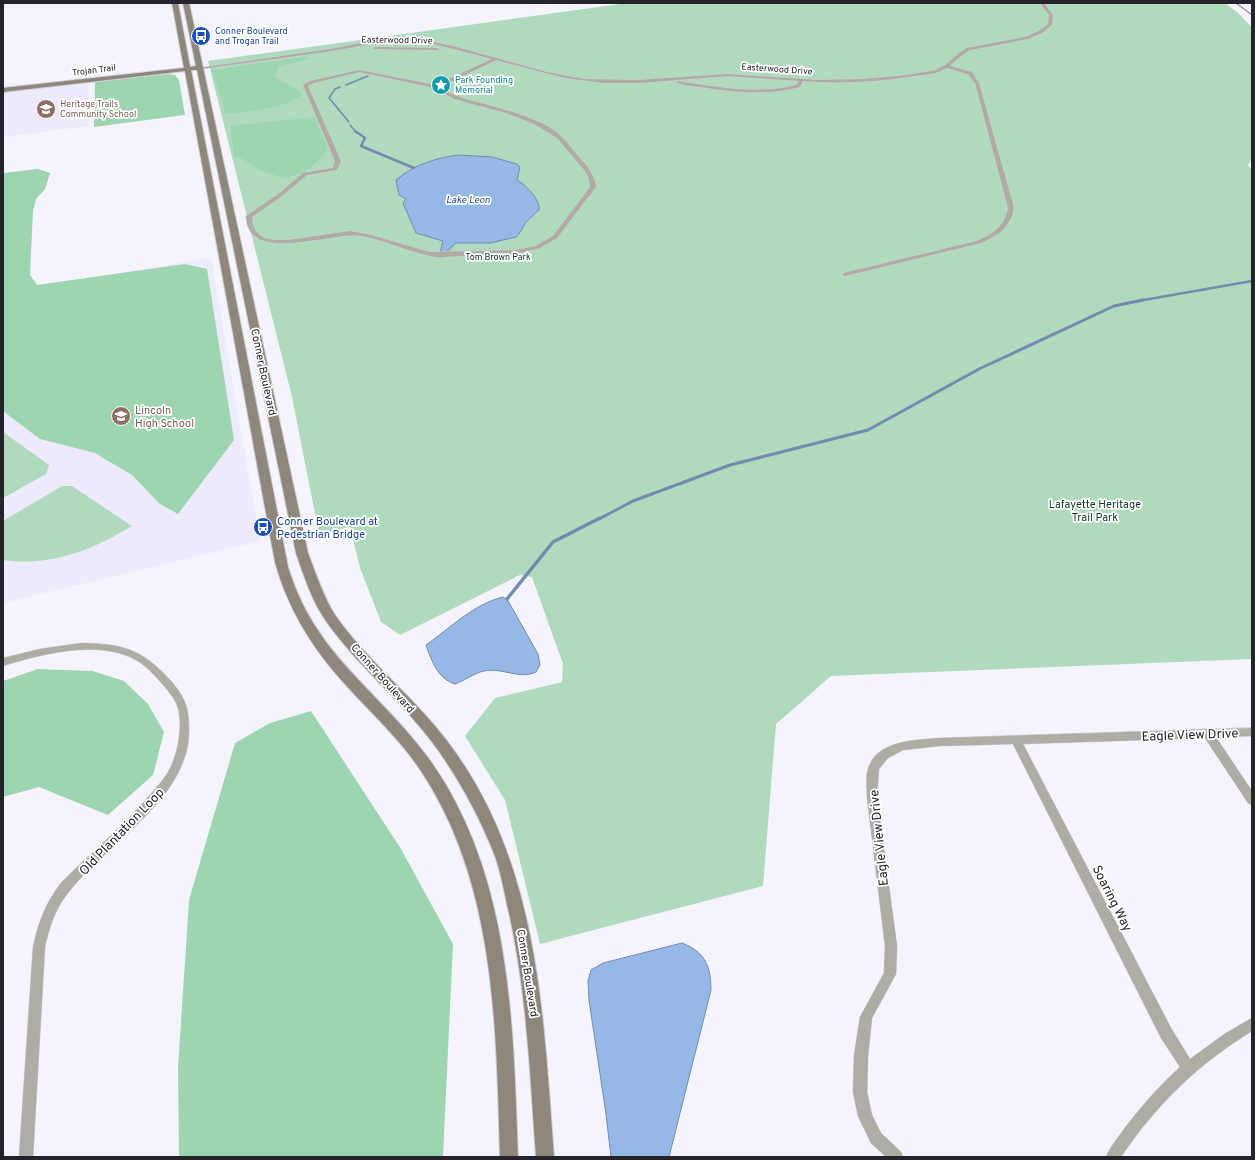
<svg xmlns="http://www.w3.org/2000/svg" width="1255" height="1160" font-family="Overpass,sans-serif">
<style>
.built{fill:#eceafb}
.green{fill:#b0dabe}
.forest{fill:#9dd5b0}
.water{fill:#95b8e7;stroke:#738baf}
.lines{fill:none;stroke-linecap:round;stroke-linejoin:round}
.stream-far3{stroke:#738baf;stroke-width:1.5}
.stream-far2{stroke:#738baf;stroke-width:2.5}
.stream-far1{stroke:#738baf;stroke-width:3}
.stream{stroke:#738baf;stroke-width:3.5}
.street-casing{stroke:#cfced6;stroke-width:1}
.secondary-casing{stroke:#cfced6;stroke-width:2}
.street{fill:#afaca4;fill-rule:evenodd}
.secondary{fill:#8e887c;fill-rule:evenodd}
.rail{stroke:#95949c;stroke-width:1.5}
.labels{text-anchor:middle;stroke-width:3.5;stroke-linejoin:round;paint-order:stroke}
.far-transit-label{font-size:9px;fill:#164399;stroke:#fff;text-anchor:start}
.far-street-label{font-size:9px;fill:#24232b;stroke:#fff}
.far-culture-label{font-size:9px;fill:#0d838f;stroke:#fff;text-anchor:start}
.far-education-label{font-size:9px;fill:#785e54;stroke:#fff;text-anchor:start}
.far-park-label{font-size:9px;fill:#0b3821;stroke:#fff}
.far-water-label{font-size:10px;font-style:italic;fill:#204d86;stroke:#fff}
.street-label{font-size:11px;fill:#24232b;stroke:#fff}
.education-label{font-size:11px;fill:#785e54;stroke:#fff;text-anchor:start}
.park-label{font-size:11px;fill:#0b3821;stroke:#fff}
.transit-label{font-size:11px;fill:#164399;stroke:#fff;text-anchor:start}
.near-street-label{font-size:13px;fill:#24232b;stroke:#fff}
</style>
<rect width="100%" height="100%" fill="#f5f4fc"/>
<g class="built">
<polygon points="88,83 89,126 3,137 3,92"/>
<polygon points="211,258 260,541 3,603 3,292"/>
</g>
<g class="green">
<polygon points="627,3 1225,3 1237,12 1252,27 1252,159 1248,165 1252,170 1252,659 831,676 776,724 763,886 540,944 505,800 465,736 495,698 562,682 563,664 532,577 520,575 400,635 381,622 360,568 350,527 319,534 292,397 208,61"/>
<polygon points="3,432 49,465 46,474 3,498"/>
<path d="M62 486H72L132 526C93 550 49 567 3 560V521Z"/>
</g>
<g class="forest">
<path d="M309 56V59L279 66 275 77 298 90 302 95C279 110 252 111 226 114L212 70Z"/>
<polygon points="167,74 175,75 179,80 185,115 94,127 95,82"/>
<polygon points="315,117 328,149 323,156 304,173 291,176 286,179 259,170 243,159 234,157 230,126"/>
<polygon points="38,169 50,173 45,189 36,199 33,211 30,275 37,285 185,264 207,269 234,440 178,514 160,504 132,475 95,453 40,439 3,411 3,173"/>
<polygon points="38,669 93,671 124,681 148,704 164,732 153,775 108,815 39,787 3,797 3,681"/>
<polygon points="311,711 401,849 453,944 443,1157 179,1157 178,1068 189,900 235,743 270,723"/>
</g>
<g class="water">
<path d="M458 155 492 157 517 164 520 167 517 180C526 185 540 199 539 210L526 222 519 234 516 237 490 243H456L441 257H439L443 241 416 233 403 203 406 199 399 195 396 180C413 165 436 158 458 155Z"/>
<path d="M503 597 507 599 538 654 540 665 536 672C519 680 502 667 484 671 474 673 464 681 455 684 438 679 431 660 426 645 450 628 474 604 503 597Z"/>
<path d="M682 943C705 952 711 966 711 990L669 1157H611L606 1114 589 1000 588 981 591 970 603 963Z"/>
</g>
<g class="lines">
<g class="stream-far3">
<polyline points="346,85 368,76"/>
<polyline points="340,87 335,89 329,98 349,122"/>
<polyline points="350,125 356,132"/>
</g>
<g class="stream-far2">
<polyline points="355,131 365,138 361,146 414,168"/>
<polyline points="1138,301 1252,281"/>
</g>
<polyline class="stream-far1" points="599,519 633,501 730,465 868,430 979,369 1114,306 1143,300"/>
<polyline class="stream" points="507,599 553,542 600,518"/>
<defs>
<g id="street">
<path d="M1040 3H1044L1053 15 1052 25 1042 33 1028 39 970 50 962 55 950 66 972 72 979 83 1014 208C1010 228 999 235 981 243L845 276 843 275V273L977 241C994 233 1004 227 1008 208L975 83 968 74 947 68C937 74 925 75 914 76 878 82 840 84 803 81L800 87C768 96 732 92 700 87 692 86 682 86 676 82L678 81C714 87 761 95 796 85L799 81 727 76 639 83H603L565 78 496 60 440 87C456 98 474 101 492 106 514 112 542 120 560 135 566 141 572 149 578 156 586 165 595 174 596 187L557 238 540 248 517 254 437 257C411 254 387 240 361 236 331 231 248 266 246 216L277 195 303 173 333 168 335 161 303 85 310 81 359 70 436 85 492 59 434 44 393 42 366 45 326 52 201 69 199 68 330 49 366 42 407 39 434 42 453 46 547 72 584 79 639 80 727 74 817 80 862 79 907 75 936 70 945 65 959 53 967 48 1025 37 1039 31 1048 24 1049 15ZM359 72 435 88 454 99 506 113 534 124 557 138 585 171 589 179 590 187 553 236 536 246 517 250 429 252 371 235 350 231 288 240H274L264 238 256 232 253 225 252 217 281 197 307 175 337 170 341 161 308 86 314 83Z"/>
<polygon points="375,47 437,48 439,49 437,50 373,49"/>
<path d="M82 643C123 644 142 649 170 680 185 697 189 707 189 729 190 801 102 845 65 897 54 912 49 929 45 947L33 1157H19L33 947C38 923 46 902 61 883 90 853 122 828 149 796 158 786 167 776 172 764 179 748 183 722 177 705 174 698 169 692 165 687 157 678 147 666 136 660 98 639 42 654 3 666V658L40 649Z"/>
<path d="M1252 728V736L1216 737 1252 791V805L1248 803 1205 738 1023 744 1171 1028 1190 1059 1226 1033 1252 1018V1031C1197 1065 1157 1104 1121 1157H1106C1109 1149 1114 1143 1119 1136 1137 1111 1157 1088 1180 1067L1161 1038 1013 744 940 746 903 750 888 758 879 769 877 797 897 946 896 974 872 1018 868 1056 867 1092 872 1115 881 1133 901 1152 903 1157H886L871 1143 858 1116 853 1092 854 1056 860 1017 884 973 885 946 867 797C867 787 865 776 869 766 879 740 917 740 940 738Z"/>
</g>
<path id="secondary" d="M172 3H178L190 67 196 66 183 3H189L308 553C316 574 323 596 335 615 367 661 413 696 447 741 539 861 543 1013 554 1157H536C530 1075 527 993 509 913 504 892 501 870 493 851 479 816 460 781 438 750 405 703 359 668 326 621 312 601 304 576 296 553L197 70H191L288 567C315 656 378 689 429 759 511 873 513 1022 518 1157H500C496 1026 496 881 419 768 398 737 370 712 345 684 312 648 288 609 275 562L185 71 3 92V88L184 68Z"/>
</defs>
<use href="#street" class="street-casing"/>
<use href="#secondary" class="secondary-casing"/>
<use href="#street" class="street"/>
<use href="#secondary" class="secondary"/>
<polyline class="rail" points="1236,3 1252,15"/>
</g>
<defs>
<symbol id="bus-disc" viewBox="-11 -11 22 22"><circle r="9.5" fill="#1a4fb4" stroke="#fff"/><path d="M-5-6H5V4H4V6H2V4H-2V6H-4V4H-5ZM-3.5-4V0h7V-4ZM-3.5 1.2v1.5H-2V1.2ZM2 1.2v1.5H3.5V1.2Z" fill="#fff"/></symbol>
<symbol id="sight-disc" viewBox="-11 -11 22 22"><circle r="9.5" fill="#0f9aa8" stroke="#fff"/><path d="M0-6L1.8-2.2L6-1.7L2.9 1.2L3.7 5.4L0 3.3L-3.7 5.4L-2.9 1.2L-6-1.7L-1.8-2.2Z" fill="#fff"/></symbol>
<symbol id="school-disc" viewBox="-11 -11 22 22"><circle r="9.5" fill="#8d6e63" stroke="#fff"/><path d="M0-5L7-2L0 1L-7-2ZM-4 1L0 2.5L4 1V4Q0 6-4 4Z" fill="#fff"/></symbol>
</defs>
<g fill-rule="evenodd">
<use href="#bus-disc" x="190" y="25" width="22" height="22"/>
<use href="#sight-disc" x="430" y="74" width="22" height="22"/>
<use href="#school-disc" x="35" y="98" width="22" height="22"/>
<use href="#school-disc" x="110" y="405" width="22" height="22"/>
<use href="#bus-disc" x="252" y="516" width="22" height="22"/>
</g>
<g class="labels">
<g class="far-transit-label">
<text x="215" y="34">Conner Boulevard<tspan x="215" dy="10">and Trogan Trail</tspan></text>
</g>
<g class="far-street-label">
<text transform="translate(397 40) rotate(1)" y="3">Easterwood Drive</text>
<text transform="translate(777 69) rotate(4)" y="3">Easterwood Drive</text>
<text transform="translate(94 70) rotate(-7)" y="3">Trojan Trail</text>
</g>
<g class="far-culture-label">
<text x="455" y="83">Park Founding<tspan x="455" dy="10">Memorial</tspan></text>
</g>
<g class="far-education-label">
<text x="60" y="107">Heritage Trails<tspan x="60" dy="10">Community School</tspan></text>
</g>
<g class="far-park-label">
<text x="498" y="260">Tom Brown Park</text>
</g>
<g class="far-water-label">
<text x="468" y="203">Lake Leon</text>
</g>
<g class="street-label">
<text transform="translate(264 372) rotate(78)" y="4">Conner Boulevard</text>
<text transform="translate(383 678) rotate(48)" y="4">Conner Boulevard</text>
<text transform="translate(528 973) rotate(81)" y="4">Conner Boulevard</text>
</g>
<g class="education-label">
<text x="135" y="414">Lincoln<tspan x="135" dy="13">High School</tspan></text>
</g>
<g class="park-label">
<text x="1095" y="508">Lafayette Heritage<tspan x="1095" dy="13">Trail Park</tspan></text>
</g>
<g class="transit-label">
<text x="277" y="525">Conner Boulevard at<tspan x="277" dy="13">Pedestrian Bridge</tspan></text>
</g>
<g class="near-street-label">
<text transform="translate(1190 734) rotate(-2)" y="5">Eagle View Drive</text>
<text transform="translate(121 831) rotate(-46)" y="5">Old Plantation Loop</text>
<text transform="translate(878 838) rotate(-96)" y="5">Eagle View Drive</text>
<text transform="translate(1113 898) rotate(63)" y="5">Soaring Way</text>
</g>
</g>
<rect width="1255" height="1160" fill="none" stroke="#24232b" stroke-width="8"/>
</svg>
